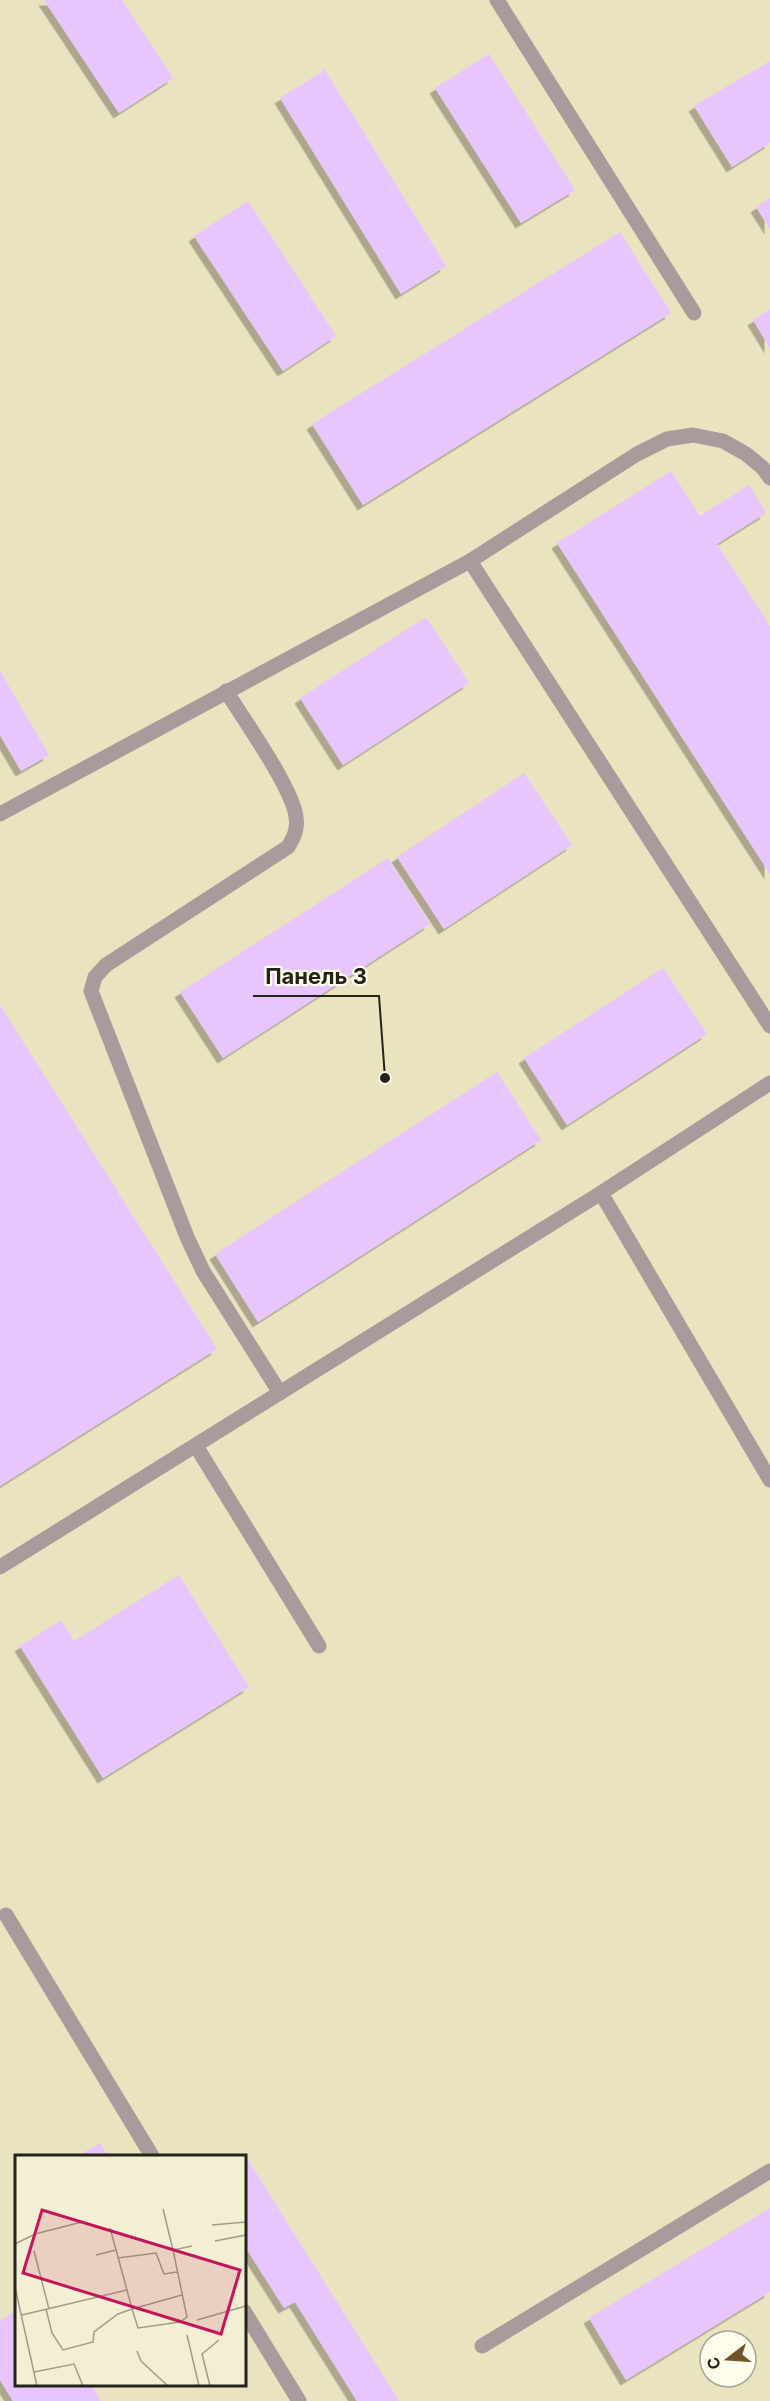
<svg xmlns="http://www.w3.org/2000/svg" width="770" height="2401" font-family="Inter,sans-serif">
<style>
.built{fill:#e9e3c0;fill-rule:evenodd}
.building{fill:#e8c5ff;filter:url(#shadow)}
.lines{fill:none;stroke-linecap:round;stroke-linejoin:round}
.lane{stroke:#a99b9c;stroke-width:15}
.inset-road{fill:none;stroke:#a09d89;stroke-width:1.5}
.view{fill:#c2185b;fill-opacity:0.15;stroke:#c2185b;stroke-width:3}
.inset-edge{fill:none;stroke:#242319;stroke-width:3}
.leader{fill:none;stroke:#242319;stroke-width:2}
.callout-dot{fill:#242319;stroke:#fefceb;stroke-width:2}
.callout-label{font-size:22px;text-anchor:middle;font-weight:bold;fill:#242319;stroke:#fefceb;stroke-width:4.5;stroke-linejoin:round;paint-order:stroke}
</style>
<defs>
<filter id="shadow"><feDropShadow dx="-5.5" dy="5.5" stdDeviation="0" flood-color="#0004"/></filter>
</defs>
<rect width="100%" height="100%" fill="#f3efd3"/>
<path class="built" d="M0 0H770V2401H0ZM16 2156H244V2384H16ZM710 2341H746V2377H710Z"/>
<g class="building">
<polygon points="44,0 122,0 173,78 119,113"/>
<polygon points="489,54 575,190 521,223 435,88"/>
<polygon points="770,61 770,143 732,167 694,106"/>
<polygon points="325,70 446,266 401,294 280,98"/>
<polygon points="770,198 770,229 756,207"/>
<polygon points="248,201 336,336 283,371 194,236"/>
<polygon points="620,232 671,313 363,505 312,424"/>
<polygon points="770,309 770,348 753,320"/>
<polygon points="671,471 700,516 749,485 766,513 717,544 770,626 770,874 557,543"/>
<polygon points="426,617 469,683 343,765 300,698"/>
<polygon points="0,671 49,755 21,771 0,735"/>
<polygon points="524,773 572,845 444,929 397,857"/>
<polygon points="388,858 430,924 223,1058 180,992"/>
<polygon points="663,968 707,1034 567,1125 524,1058"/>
<polygon points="0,1005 217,1349 0,1486"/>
<polygon points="497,1072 541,1140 258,1322 215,1254"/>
<polygon points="179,1575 249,1687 103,1778 20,1646 61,1620 74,1641"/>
<polygon points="100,2143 108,2156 78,2156"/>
<polygon points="248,2160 399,2401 357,2401 295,2302 284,2308 244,2245 244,2163"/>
<polygon points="770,2208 770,2292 626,2380 589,2318"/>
<polygon points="16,2310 16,2384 91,2384 101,2401 13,2401 0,2380 0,2321"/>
</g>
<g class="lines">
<g class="lane">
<polyline points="497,0 694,313"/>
<polyline points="470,561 770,1026"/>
<path d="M226 691C243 718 293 789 296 817 298 829 294 837 288 847L106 965 95 977 91 991 187 1237 203 1271 280 1393"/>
<polyline points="0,814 470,561 637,454 667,439 693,435 723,441 746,454 763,468 770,478"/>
<polyline points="601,1193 770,1083"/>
<polyline points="196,1446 319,1646"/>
<polyline points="0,1567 601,1193 770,1480"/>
<polyline points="6,1915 152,2156"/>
<polyline points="244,2311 299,2401"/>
<polyline points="482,2346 770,2171"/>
</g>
</g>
<g transform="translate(15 2155)">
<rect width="231" height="231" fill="#f3efd3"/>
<path class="inset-road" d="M148 54 158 95 172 162 165 167 123 173 117 154 167 140M197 70 231 67M200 86 231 80M0 89 20 79 67 67M158 95 177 91M19 96 34 154M81 100 101 95M103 103 141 98 149 119 162 117M0 132 22 231M31 154 37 178 48 195 78 187 79 177 103 159 117 154 112 135M7 160 112 135 95 73M182 165 231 151M172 180 184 231M122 196 126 206 153 231M19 217 59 209 68 231M195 231 187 199 204 185"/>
<path class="view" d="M27 55 225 115 206 179 8 118Z"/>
<rect width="231" height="231" class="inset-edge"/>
</g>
<path class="leader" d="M385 1078L379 996H253"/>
<circle class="callout-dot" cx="385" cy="1078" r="6"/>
<g class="callout-label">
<text x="316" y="984">Панель 3</text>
</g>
<g transform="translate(728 2359) rotate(253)"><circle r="28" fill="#fefceb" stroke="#a7a597" stroke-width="1.5"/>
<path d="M0-4.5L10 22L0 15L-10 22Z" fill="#725629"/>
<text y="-9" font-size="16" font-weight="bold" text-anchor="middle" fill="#242319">С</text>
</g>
</svg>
